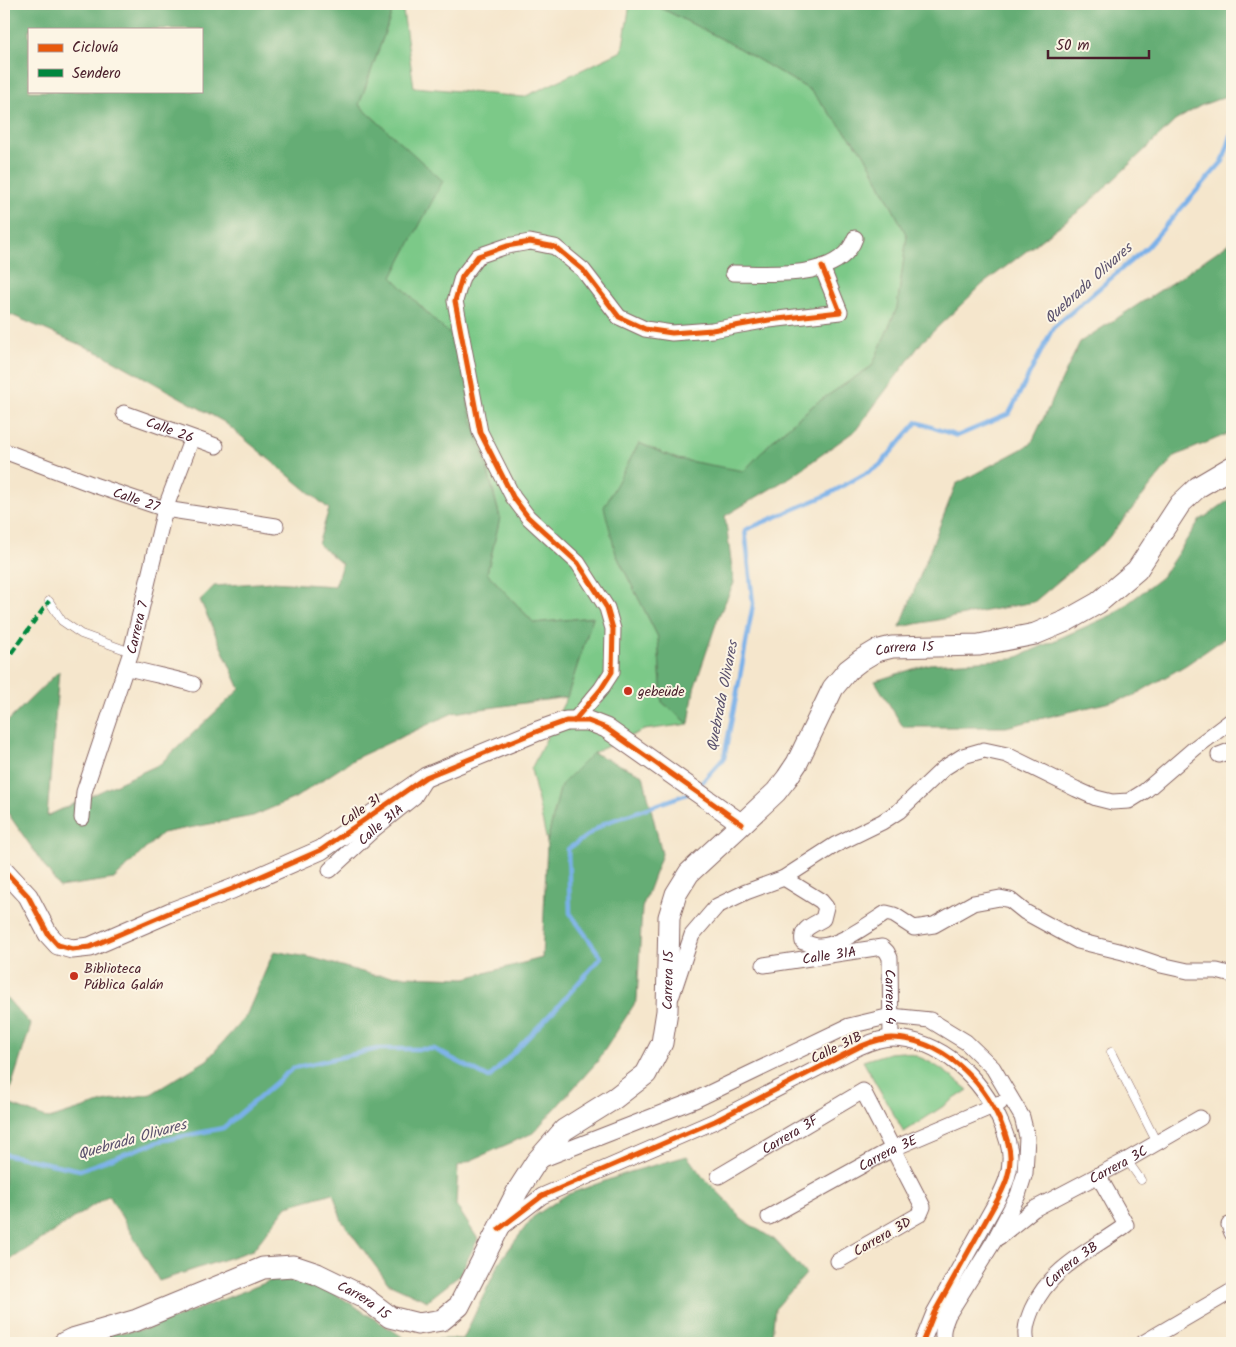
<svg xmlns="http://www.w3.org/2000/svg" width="1236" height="1347" font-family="Kalam,sans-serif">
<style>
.green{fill:#7cc988;stroke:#63745a}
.forest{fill:#65ad74;stroke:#586650;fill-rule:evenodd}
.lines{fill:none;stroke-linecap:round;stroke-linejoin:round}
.stream{stroke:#7ab1e9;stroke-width:4.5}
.service-casing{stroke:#866563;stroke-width:9}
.minor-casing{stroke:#866563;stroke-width:17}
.tertiary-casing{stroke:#866563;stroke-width:21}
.secondary-casing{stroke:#866563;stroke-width:23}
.service{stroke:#fff;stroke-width:8}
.minor{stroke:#fff;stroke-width:15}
.tertiary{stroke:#fff;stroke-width:19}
.secondary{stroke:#fff;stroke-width:21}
.quiet{stroke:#00873e;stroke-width:4;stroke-dasharray:8 4;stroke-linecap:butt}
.cycleway-casing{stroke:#fcf5e5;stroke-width:8}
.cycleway{stroke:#e8590c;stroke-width:5}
.poi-dot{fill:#c8321e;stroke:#fcf5e5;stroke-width:2}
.labels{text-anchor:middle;stroke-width:4;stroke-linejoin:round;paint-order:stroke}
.street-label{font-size:14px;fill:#4a1f2b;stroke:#fcf5e5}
.poi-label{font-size:14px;fill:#4a1f2b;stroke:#fcf5e5;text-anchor:start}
.water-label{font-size:15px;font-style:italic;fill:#5b526e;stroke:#fcf5e5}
</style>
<rect width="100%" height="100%" fill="#fcf5e5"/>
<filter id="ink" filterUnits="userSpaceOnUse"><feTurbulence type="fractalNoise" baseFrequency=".02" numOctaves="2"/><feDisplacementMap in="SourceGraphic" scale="10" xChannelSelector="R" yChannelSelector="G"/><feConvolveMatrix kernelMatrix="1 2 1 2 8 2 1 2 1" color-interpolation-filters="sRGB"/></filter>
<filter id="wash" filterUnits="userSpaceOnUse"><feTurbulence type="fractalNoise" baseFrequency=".0096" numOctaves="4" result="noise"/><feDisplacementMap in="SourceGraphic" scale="20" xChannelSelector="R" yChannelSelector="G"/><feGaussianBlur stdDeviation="1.12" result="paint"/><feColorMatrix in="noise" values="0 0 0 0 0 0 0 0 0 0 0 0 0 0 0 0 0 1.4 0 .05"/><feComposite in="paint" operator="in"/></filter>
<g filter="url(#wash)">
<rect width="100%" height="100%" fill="#f5e6cc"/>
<g class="green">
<polygon points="395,4 402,4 414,87 524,97 622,51 630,4 653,4 728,42 810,90 865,155 907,236 897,308 872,366 815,404 774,439 744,472 677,459 639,443 616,554 658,637 662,702 689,724 644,730 593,753 561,785 547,842 531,769 567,697 593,617 534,623 487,573 500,517 487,468 468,406 468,347 440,326 392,277 442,181 359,105"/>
<path d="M903 1052C931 1059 946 1072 968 1090L904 1132 863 1061 889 1053Z"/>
</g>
<g class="forest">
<path d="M4 4H395L359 105 443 181 392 277 440 326 468 347V406L487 468 500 518 487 573 534 623 593 617 567 697 453 713 356 758 295 798 253 816 162 833 114 879 59 887 7 812 4 810V725L59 671 47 816 160 764 240 689 200 600 214 586 272 582 335 586 342 564 318 544 329 509 224 422 104 355 9 314 4 316ZM29 29H201V91H29Z"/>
<polygon points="653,4 1232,4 1232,94 1200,106 1175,121 1087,205 983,284 922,342 856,430 792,476 725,516 734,583 718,618 694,689 689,724 662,702 658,637 616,554 604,507 639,443 677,459 744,471 774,439 815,404 872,366 897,308 907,236 865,155 810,90 728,42"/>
<polygon points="1232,241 1232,432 1175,456 1106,541 1034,602 900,627 956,484 1031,444 1080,342 1173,282"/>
<polygon points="1232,498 1232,633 1186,665 1131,697 1006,727 903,727 875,681 929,664 1013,659 1114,614 1162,577 1199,521"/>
<polygon points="593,753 643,775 662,854 642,908 637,1000 597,1062 533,1133 458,1166 456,1205 478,1239 459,1276 427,1301 388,1283 342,1221 333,1193 287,1206 253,1250 159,1281 109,1195 4,1264 4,995 31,1025 6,1103 49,1119 103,1102 151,1094 207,1060 246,1016 274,951 313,958 373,975 466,978 542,958 547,842 561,785"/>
<polygon points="687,1156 702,1176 729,1203 741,1219 775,1240 806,1274 775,1309 772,1335 782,1343 78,1343 88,1337 147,1329 275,1279 320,1284 406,1339 463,1339 500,1261 533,1217 566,1195 630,1172"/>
</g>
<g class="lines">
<g class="stream">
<polyline points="698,787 724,758 739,682 753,604 745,530 825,496 879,466 917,422 957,436 1009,414 1053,328 1147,247 1223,161 1232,133"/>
<polyline points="4,1154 80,1170 160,1141 223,1128 293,1068 377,1049 434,1049 489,1078 559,1005 601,957 570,913 568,849 605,823 690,793"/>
</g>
</g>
</g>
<g filter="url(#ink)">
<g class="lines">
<defs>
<g id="service">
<polyline points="49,601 62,621 81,634 131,652"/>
<polyline points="1111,1052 1157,1143"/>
<polyline points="1127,1160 1141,1180"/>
</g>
<g id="minor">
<path d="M733 273C769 273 840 281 855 238"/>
<path id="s1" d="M124 413 216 446"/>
<path id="s2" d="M4 451 94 485 165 509 276 526"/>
<path d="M126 667C148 674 171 677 193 684"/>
<polyline points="574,721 601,689 612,672 613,629 607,608 578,563 528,517 513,497 480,432 455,301 462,277 478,256 507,246 530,242 555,247 583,270 619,317 645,329 672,333 712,330 769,320 840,312 822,267"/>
<polyline points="1219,755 1232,750"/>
<path id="s3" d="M82 818 84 792 131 652 165 509 192 438"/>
<path id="s4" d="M330 870 373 830 414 797 424 781"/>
<path d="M784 878 821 901 826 907 823 919C813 925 800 928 803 942 808 943 813 946 818 946 838 947 869 924 886 913L894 915 914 928 934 925 973 903 1000 898 1010 900 1025 912 1078 941 1123 952 1161 965 1188 971H1217L1232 975"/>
<path id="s5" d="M764 965 882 947 887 952 890 958 891 1038"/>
<polyline points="672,995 692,935 717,906 746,892 784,878 835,845 882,822 899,811 944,768 963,756 984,750 1007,755 1076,789 1096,798 1112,802 1129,801 1145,791 1195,748 1232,720"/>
<path d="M538 1161 695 1100 849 1026 891 1016 930 1020 966 1042 993 1068 1022 1117 1027 1137 1025 1173 1018 1195 994 1241 948 1315C944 1325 941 1332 944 1343"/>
<path id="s6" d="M719 1176 863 1091 923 1207 920 1214 838 1261"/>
<path id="s7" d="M769 1217 892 1149 1000 1103"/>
<polyline points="1229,1225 1232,1233"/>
<path d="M502 1227 542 1196 715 1121 859 1047C869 1043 880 1038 892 1038 942 1039 982 1079 1001 1123 1006 1135 1011 1148 1010 1160 1010 1174 1005 1185 999 1197L934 1313 922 1343"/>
<path id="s8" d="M999 1237 1034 1209 1127 1160 1200 1118"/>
<path id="s9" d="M1027 1343C1024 1331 1027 1321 1032 1309 1050 1268 1091 1250 1126 1225L1098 1175"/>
<polyline points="1143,1343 1232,1291"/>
</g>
<polyline id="tertiary" points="4,870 28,896 48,934 58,945 72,949 90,947 171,912 232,889 321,850 426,777 538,731 566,721 588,721 606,728 742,824"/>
<g id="secondary">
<path id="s10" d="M64 1343 72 1339 137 1320 263 1268 293 1266 317 1274 362 1296 390 1317 418 1324 442 1320 459 1306 518 1190 536 1162 564 1130 615 1098 646 1074 662 1043 667 1011 669 917 676 894 689 873 742 824 776 792 787 778 797 763 833 688 848 670 861 660 876 651 892 647 979 645 1035 634 1066 621 1098 603 1137 570 1180 504 1198 487 1232 467"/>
</g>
</defs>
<use href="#service" class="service-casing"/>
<use href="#minor" class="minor-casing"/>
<use href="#tertiary" class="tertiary-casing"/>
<use href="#secondary" class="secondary-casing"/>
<use href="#service" class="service"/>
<use href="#minor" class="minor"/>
<use href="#tertiary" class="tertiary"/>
<use href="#secondary" class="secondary"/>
<polyline class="quiet" points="4,663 49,601"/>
<defs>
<g id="cycleway">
<polyline points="574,721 601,689 612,672 613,629 607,608 578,563 528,517 513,497 480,432 455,301 462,277 478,256 507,246 530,242 555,247 583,270 619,317 645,329 672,333 712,330 769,320 840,312 822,267"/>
<polyline points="4,870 28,896 48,934 58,945 72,949 90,947 171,912 232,889 321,850 426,777 538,731 566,721 588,721 606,728 742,824"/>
<path d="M499 1229 542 1196 715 1121 859 1047C869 1043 880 1038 892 1038 942 1039 982 1079 1001 1123 1006 1135 1011 1148 1010 1160 1010 1174 1005 1185 999 1197L934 1313 922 1343"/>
</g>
</defs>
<use href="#cycleway" class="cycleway-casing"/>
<use href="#cycleway" class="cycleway"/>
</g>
</g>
<g class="poi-dot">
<circle cx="628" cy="691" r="5"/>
<circle cx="74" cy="976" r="5"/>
</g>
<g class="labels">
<g class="street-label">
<text dy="5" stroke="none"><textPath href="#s1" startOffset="49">Calle 26</textPath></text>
<text dy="5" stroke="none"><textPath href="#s2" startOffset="141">Calle 27</textPath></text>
<text dy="5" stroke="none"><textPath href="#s3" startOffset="199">Carrera 7</textPath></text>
<text dy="5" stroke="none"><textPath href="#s10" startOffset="1268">Carrera 15</textPath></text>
<text transform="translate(360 810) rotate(-35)" y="5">Calle 31</text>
<text dy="5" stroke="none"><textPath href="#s4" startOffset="68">Calle 31A</textPath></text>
<text dy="5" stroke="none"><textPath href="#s5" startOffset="66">Calle 31A</textPath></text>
<text dy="5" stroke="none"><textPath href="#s10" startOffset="832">Carrera 15</textPath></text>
<text dy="5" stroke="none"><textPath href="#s5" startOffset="172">Carrera 4</textPath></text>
<text transform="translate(836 1047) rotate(-26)" y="5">Calle 31B</text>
<text dy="5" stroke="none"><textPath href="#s6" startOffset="82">Carrera 3F</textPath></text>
<text dy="5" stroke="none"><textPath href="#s7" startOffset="135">Carrera 3E</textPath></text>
<text dy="5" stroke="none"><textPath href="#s8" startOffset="140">Carrera 3C</textPath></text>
<text transform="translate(882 1236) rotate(-30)" y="5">Carrera 3D</text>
<text dy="5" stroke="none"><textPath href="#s9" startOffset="95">Carrera 3B</textPath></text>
<text dy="5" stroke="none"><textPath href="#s10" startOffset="322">Carrera 15</textPath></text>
</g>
<g class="poi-label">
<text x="638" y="696">gebeüde</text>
<text x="84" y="973">Biblioteca<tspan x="84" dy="16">Pública Galán</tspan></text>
</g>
<g class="water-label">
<text transform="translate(1088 283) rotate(-42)" y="5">Quebrada Olivares</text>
<text transform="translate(722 696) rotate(-79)" y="5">Quebrada Olivares</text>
<text transform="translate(132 1139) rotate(-16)" y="5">Quebrada Olivares</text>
</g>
</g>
<rect width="1236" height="1347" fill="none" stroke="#fcf5e5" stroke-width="20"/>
<rect x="28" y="28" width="175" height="65" fill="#fcf5e5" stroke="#b59f9b"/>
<rect x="38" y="44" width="25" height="8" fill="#e8590c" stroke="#b59f9b"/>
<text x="72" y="52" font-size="15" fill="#4a1f2b">Ciclovía</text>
<rect x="38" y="69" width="25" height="8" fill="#00873e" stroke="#b59f9b"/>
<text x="72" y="78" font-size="15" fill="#4a1f2b">Sendero</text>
<path d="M1048 50v8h101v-8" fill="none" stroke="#4a1f2b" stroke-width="2.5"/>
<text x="1056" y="50" font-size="15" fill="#4a1f2b" stroke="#fcf5e5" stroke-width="4" paint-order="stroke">50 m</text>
</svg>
